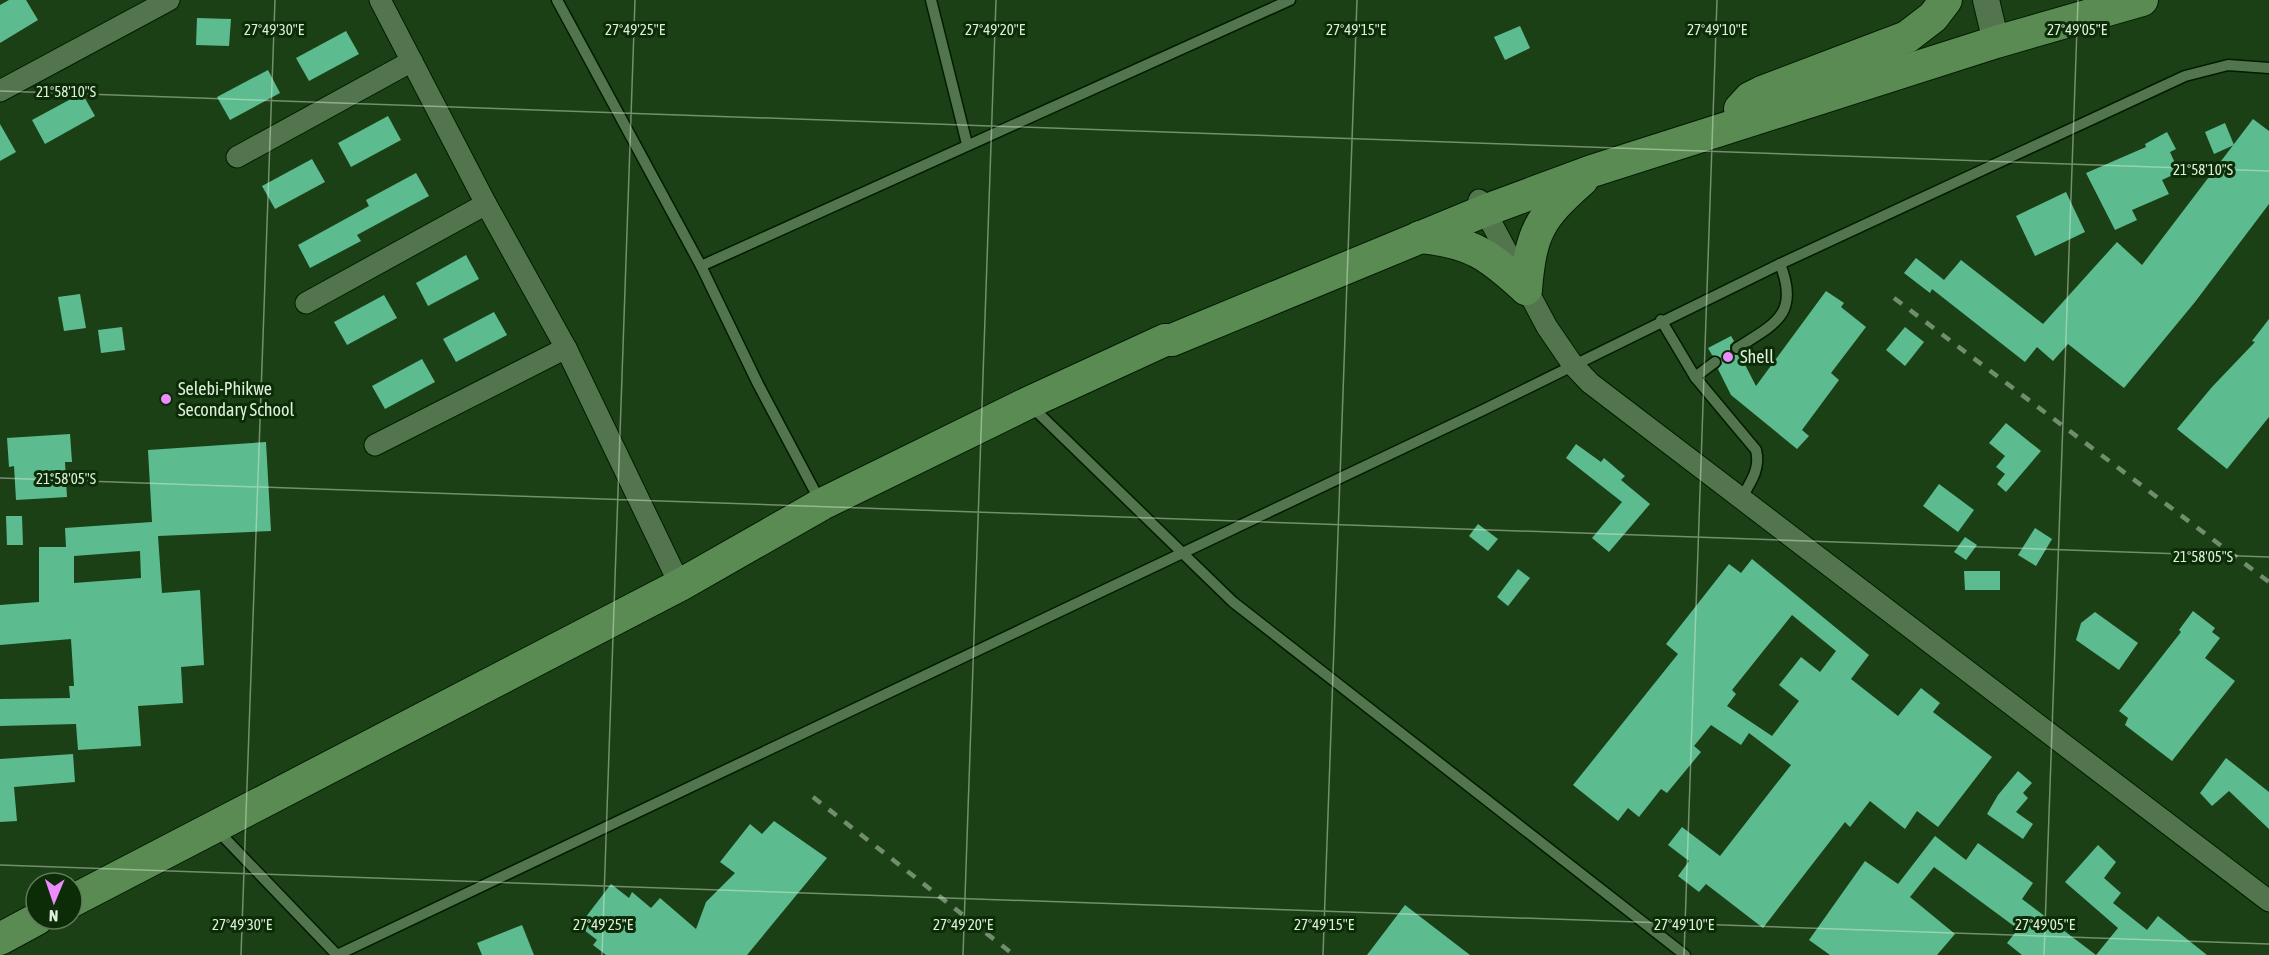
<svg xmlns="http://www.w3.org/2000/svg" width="2269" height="955" font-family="'Asap Condensed',sans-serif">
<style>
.built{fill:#1c4016;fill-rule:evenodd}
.building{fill:#5cbc8f;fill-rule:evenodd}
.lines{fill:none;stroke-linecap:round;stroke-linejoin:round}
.service-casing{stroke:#001c00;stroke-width:13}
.minor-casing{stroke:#001c00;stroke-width:23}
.tertiary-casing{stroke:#001c00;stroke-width:28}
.primary-casing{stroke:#001c00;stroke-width:34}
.service{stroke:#53754e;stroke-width:10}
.minor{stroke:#53754e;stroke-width:21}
.tertiary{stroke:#53754e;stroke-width:26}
.primary{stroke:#5a8b53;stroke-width:32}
.rail{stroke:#738c6f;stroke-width:4.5;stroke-dasharray:10 10;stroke-linecap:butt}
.ticks{fill:none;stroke:#ddf0da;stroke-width:1.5;stroke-opacity:0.45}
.poi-dot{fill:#eb8dfc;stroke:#0c2b07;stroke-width:2}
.labels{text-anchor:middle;stroke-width:6;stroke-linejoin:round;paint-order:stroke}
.poi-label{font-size:18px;fill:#ddf0da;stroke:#0c2b07;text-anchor:start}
.ticks-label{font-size:15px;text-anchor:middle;fill:#ddf0da;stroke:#0c2b07;stroke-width:6;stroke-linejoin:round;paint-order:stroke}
</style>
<rect width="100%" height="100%" fill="#163512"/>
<path class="built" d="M0 0H2269V955H0ZM36 883H72V919H36Z"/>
<g class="building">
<polygon points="9,0 26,0 38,20 0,43 0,5"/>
<polygon points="197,18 231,19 229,46 196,45"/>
<polygon points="1520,26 1530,48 1505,60 1494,37"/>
<polygon points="346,31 359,54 309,81 296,58"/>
<polygon points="268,70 280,93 230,120 217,97"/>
<polygon points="82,93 95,116 45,144 32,120"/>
<polygon points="388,116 401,140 351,167 338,143"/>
<polygon points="2253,119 2269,131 2269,204 2195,302 2124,388 2068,344 2053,361 2037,347 2025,362 1932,289 1930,293 1904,273 1916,258 1944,280 1961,260 2043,324 2117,242 2142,265"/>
<polygon points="2225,123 2234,145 2214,154 2205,132"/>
<polygon points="0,124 16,152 0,161"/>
<polygon points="2167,132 2176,149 2170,152 2179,172 2162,180 2169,194 2132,210 2137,220 2115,230 2086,173 2146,147 2145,144"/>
<polygon points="312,159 325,182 275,209 262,186"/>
<polygon points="416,173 429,196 357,235 361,241 310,268 298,245 369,206 366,200"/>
<polygon points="2066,192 2085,232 2035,256 2016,216"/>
<polygon points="466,255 479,279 428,306 416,283"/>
<polygon points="1826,291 1844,303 1841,307 1866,327 1831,373 1839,380 1802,430 1809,436 1797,449 1731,395 1718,369 1722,364 1721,358 1712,355 1708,348 1731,336 1734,341 1730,345 1730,351 1734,355 1740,355 1756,386"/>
<polygon points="80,294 86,328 64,331 58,297"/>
<polygon points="384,295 397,318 347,345 334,322"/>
<polygon points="494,312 507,335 456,362 443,339"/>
<polygon points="2269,319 2269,417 2227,469 2177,429 2212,387 2255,342 2252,341"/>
<polygon points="122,327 125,350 101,353 98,330"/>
<polygon points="1905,327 1924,342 1905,366 1886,350"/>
<polygon points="422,359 435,382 385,409 372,386"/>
<polygon points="2006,423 2041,451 2006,492 1997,484 2005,474 1996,467 2005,456 1989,443"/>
<polygon points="70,434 72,462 65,462 67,497 16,500 14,466 9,467 7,438"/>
<path d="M266 442 271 531 158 536 162 593 200 590 204 665 181 667 183 703 138 706 141 746 78 750 76 724 0 726V699L70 698 69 686H74L71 639 0 645V605L39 602V547H66L65 528 152 522 148 450ZM140 551 141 578 74 583V556Z"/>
<polygon points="1576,444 1601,462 1604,458 1625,476 1621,480 1650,504 1609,552 1592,538 1622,502 1566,458"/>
<polygon points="1939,484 1974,510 1958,532 1923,506"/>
<polygon points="6,516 22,516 23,545 7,545"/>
<polygon points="1478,524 1498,539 1488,551 1469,536"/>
<polygon points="2035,528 2052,539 2036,566 2018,555"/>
<polygon points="1965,537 1977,545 1966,560 1954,552"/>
<path d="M1752 559 1869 655 1851 679 1898 716 1921 688 1940 703 1933 712 1992 757 1938 827 1917 811 1905 829 1870 801 1850 827 1845 822 1763 928 1706 884 1699 892 1678 876 1689 861 1668 845 1682 827 1720 856 1791 765 1749 733 1741 745 1711 725 1694 746 1701 752 1667 793 1661 789 1639 817 1628 808 1618 821 1573 785 1678 654 1666 644 1729 564 1741 573ZM1792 615 1836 651 1820 672 1801 657 1779 685 1799 701 1772 736 1727 706 1736 694 1732 690Z"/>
<polygon points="1518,569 1530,578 1508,606 1497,597"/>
<polygon points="1964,571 2000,571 2000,590 1965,590"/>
<polygon points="2193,611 2215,628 2212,632 2220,638 2205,658 2235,681 2172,761 2125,725 2128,718 2119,711 2181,632 2179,630"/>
<polygon points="2095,612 2138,643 2119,670 2076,640 2081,623"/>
<polygon points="73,754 75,782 14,787 17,821 0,822 0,759"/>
<polygon points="2226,758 2269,792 2269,829 2229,791 2212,806 2200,793"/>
<polygon points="2018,771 2032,783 2023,793 2028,798 2016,812 2033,824 2023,839 1987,814 1998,795"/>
<polygon points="774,821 827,858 747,955 606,955 593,945 597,940 579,926 611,884 629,898 632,892 651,908 660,898 696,929 706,902 735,873 720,862 750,824 762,834"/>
<polygon points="1935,836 1966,860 1978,843 2033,883 2022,899 2096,955 2118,928 2065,882 2098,845 2116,862 2104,878 2121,893 2113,903 2147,930 2158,916 2207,955 2022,955 2007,943 2018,929 1934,867 1910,897 1955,934 1937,955 1830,955 1809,940 1865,861 1898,884"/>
<polygon points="1405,905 1470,955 1367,955"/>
<polygon points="522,925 534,955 482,955 477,943"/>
</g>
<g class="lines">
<defs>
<g id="service">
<polyline points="557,0 701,266 758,384 820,501"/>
<polyline points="931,0 967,144"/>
<polyline points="701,266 1290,0"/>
<path d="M1661 320 1695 377 1756 450C1761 469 1750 483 1741 499"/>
<path d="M1737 348C1775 324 1800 314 1780 264"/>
<polyline points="1695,377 1715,362"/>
<polyline points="1031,406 1233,602 1685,955"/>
<polyline points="216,829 337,955 1481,411 1780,264 2185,76 2228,65 2269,68"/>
</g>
<g id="minor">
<polyline points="380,0 486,204 566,348 680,585"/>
<polyline points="0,91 169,0"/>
<polyline points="237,157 412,61"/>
<polyline points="1479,200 1547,327 1573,365 1590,383 2269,901"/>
<polyline points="306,303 486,204"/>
<polyline points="375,445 566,348"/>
</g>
<polyline id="tertiary" points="1986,0 1996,42"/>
<g id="primary">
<polyline points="1740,109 1750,98 1762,92 1907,37 1933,17 1946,0"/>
<path d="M1420 237C1472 242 1489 255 1526 289"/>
<path d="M1526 289C1531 232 1539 218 1582 180"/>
<polyline points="72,901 680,585 822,504 1028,403 1165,340 1172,340 1484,211 1592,171 1996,42 2142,0"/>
<polyline points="0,939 37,919"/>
</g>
</defs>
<use href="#service" class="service-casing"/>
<use href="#minor" class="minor-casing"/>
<use href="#tertiary" class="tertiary-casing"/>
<use href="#primary" class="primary-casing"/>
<use href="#service" class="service"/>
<use href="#minor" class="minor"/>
<use href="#tertiary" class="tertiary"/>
<use href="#primary" class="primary"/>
<g class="rail">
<polyline points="1894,298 2269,582"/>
<polyline points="813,797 1014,955"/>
</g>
</g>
<path class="ticks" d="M0 91 2269 171M0 478 2269 557M0 865 2269 944M241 955 275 0M602 955 635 0M963 955 996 0M1323 955 1357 0M1684 955 1717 0M2044 955 2078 0"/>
<g class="poi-dot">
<circle cx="1728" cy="357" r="6"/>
<circle cx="166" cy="399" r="6"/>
</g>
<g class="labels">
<g class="poi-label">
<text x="1740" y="363">Shell</text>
<text x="178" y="395">Selebi-Phikwe<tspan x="178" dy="21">Secondary School</tspan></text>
</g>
</g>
<g class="ticks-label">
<text x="274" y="35">27°49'30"E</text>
<text x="635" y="35">27°49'25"E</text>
<text x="995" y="35">27°49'20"E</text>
<text x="1356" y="35">27°49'15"E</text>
<text x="1717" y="35">27°49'10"E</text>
<text x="2077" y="35">27°49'05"E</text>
<text x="66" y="97">21°58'10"S</text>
<text x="2203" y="175">21°58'10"S</text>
<text x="66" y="484">21°58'05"S</text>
<text x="2203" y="562">21°58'05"S</text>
<text x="242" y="930">27°49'30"E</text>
<text x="603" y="930">27°49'25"E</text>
<text x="963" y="930">27°49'20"E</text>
<text x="1324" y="930">27°49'15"E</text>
<text x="1684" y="930">27°49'10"E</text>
<text x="2045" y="930">27°49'05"E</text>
</g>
<g transform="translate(54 901) rotate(182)"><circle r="28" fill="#0c2b07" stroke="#607a5b" stroke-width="1.5"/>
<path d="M0-4.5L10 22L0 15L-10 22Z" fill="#eb8dfc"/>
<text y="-9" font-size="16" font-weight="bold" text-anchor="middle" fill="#ddf0da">N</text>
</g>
</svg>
